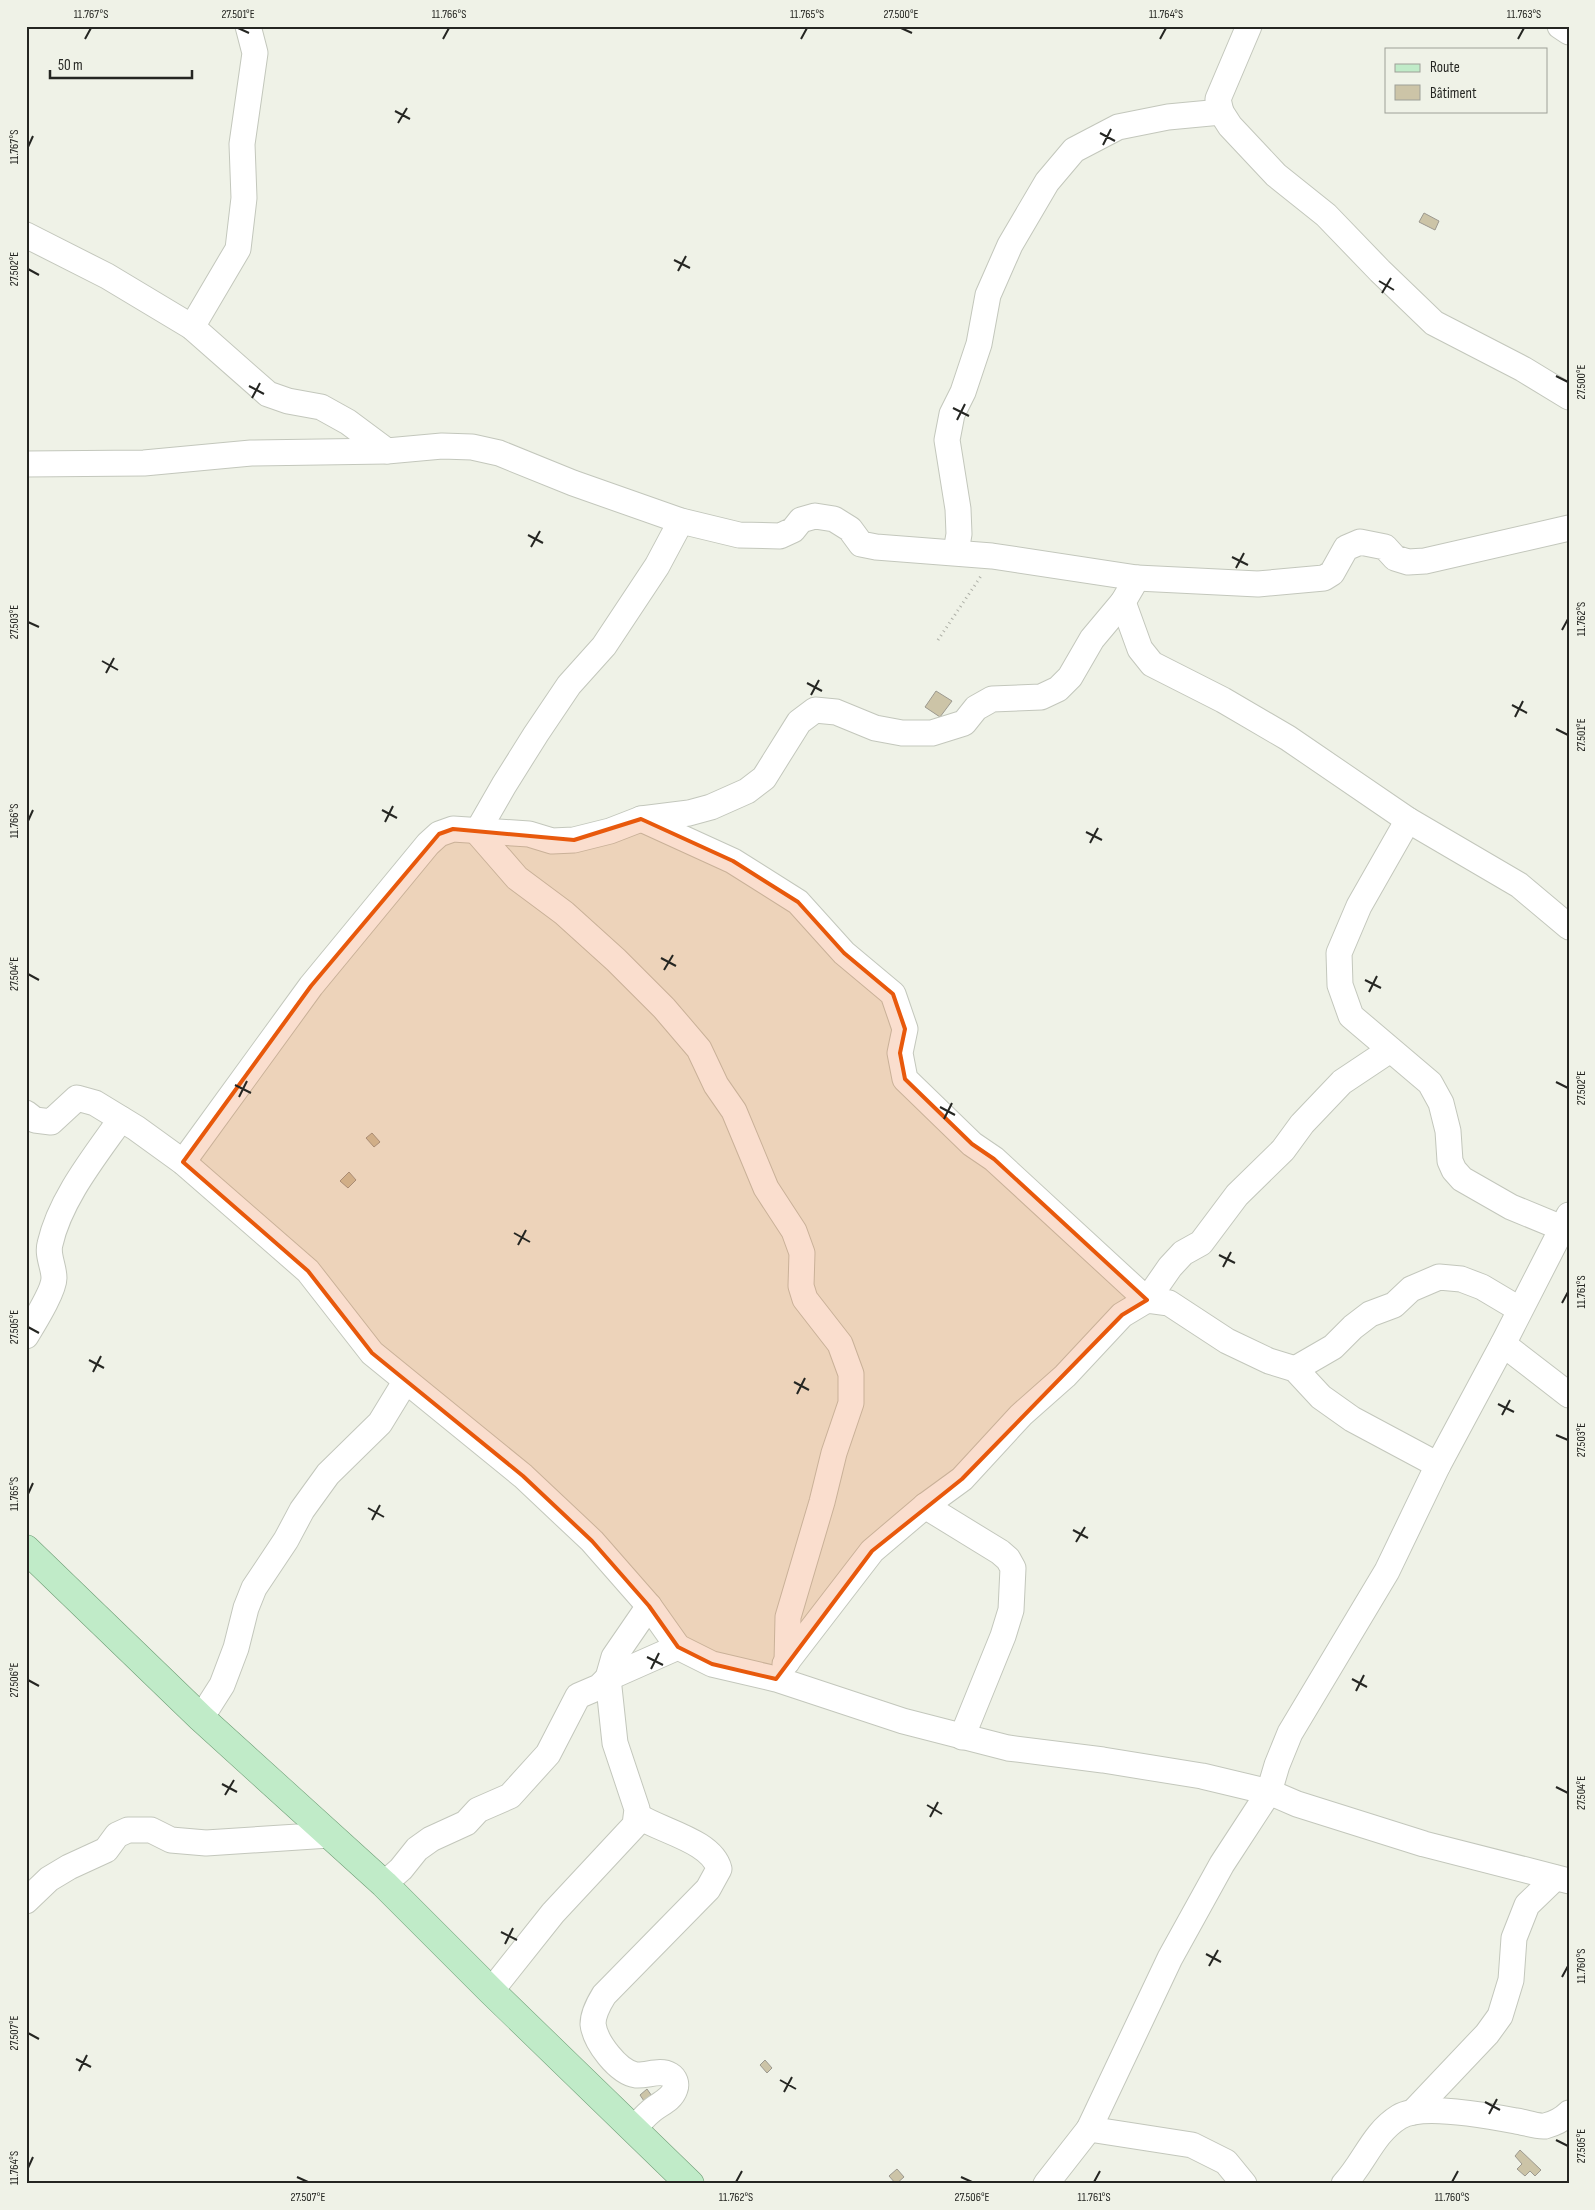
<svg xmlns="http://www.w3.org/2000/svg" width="1595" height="2210" font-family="'Sofia Sans Condensed',sans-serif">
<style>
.building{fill:#ccc4a7;stroke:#9c998f}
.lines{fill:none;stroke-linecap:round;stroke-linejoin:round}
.minor-casing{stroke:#c3c7bc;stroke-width:27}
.major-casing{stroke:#6e9e76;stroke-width:29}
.path{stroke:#adafa6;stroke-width:3;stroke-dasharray:1 4;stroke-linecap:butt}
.minor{stroke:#fff;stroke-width:25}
.major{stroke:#c0ebc8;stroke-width:28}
.marked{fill:#e8590c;fill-opacity:0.2;stroke:#e8590c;stroke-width:4;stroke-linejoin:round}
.ticks{fill:none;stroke:#252622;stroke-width:2}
.neatline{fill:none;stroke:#252622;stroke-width:2}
.ticks-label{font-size:12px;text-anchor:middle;fill:#252622}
</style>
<rect width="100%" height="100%" fill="#eff2e7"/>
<g class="building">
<polygon points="1424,213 1439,221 1435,230 1419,222"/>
<polygon points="936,691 952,701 940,717 925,707"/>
<polygon points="372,1133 380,1142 374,1147 366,1138"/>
<polygon points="349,1172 356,1180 348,1188 340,1181"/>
<polygon points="765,2060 772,2068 767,2073 760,2065"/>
<polygon points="647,2089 656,2102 648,2107 640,2095"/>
<polygon points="1520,2150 1541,2170 1535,2176 1530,2171 1525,2176 1517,2169 1522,2164 1515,2156"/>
<polygon points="897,2169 904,2177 896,2184 889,2176"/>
</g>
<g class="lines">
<defs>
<g id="minor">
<polyline points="1249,26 1218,99 1221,112 1230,126 1276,175 1326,215 1380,271 1434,323 1523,369 1569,397"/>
<polyline points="1560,26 1569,32"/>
<polyline points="26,235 107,276 192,327 268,394 288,401 321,407 348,422 387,451"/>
<polyline points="192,327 238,249 244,198 242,144 255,53 248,26"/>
<polyline points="26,464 144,463 251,453 387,451 442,446 472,447 499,453 573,483 681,521 739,535 780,536 793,530 801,520 815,516 834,519 850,529 861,544 876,547 992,556 1137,578 1258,584 1324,578 1332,573 1346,548 1360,542 1385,547 1395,558 1408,562 1425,561 1569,528"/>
<polyline points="681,521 657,566 604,646 569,685 536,734 504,785 477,832 517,878 564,913 616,960 664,1008 699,1049 716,1085 734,1111 766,1188 794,1231 802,1253 801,1286 805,1299 840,1344 851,1374 851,1403 834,1453 822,1502 788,1617 787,1662"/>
<polyline points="956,552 959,534 958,509 947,440 952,414 963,392 979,344 988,295 1010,245 1047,182 1074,150 1118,127 1168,117 1221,112"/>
<polyline points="1123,602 1140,649 1152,664 1223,700 1288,738 1408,820 1519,885 1569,927"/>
<polyline points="641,819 733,861 798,902 844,953 893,994 905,1029 900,1053 905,1079 972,1144 994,1159 1147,1300 1170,1267 1183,1253 1201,1243 1237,1195 1283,1150 1302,1124 1342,1082 1390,1050"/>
<polyline points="1408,820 1359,906 1339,953 1340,985 1351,1016 1430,1083 1441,1103 1448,1131 1450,1161 1454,1170 1462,1179 1511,1207 1562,1228"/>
<polyline points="26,1113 35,1120 51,1122 77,1098 95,1103 136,1128 183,1162 308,1271 372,1353 523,1476 592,1541 649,1606 678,1647 712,1664 776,1679 903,1721 1008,1748 1103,1760 1202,1776 1269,1792 1297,1804 1424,1844 1569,1881"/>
<polyline points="183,1162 311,986 428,844 439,834 453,829 529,834 552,841 574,840 610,831 641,819 689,813 711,807 747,791 764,778 799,722 815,710 836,712 875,728 902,733 932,733 964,723 976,708 992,699 1041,697 1058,689 1070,677 1092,639 1123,602 1137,578"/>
<path d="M26 1336C33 1324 54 1291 54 1278 54 1267 47 1255 50 1244 60 1199 95 1156 121 1119"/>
<polyline points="1503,1344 1569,1395"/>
<polyline points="1295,1369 1333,1347 1353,1327 1370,1314 1394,1305 1411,1289 1439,1277 1461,1279 1482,1287 1519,1309"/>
<polyline points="925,1506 1000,1552 1008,1559 1013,1568 1011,1610 1003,1636 962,1737"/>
<polyline points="785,1664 872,1551 925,1506 962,1479 1021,1415 1065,1376 1122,1315 1147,1300 1169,1303 1227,1341 1269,1361 1295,1369 1321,1397 1352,1419 1438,1465"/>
<polyline points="201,1718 222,1685 236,1648 246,1608 254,1588 286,1540 302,1510 328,1474 380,1423 405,1382"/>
<polyline points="384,1884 401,1869 417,1849 431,1839 466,1823 478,1810 510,1796 548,1754 578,1696 599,1687 608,1678 678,1647"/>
<polyline points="26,1901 49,1879 69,1867 106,1850 117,1835 128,1830 151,1830 171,1840 206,1843 329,1835"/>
<polyline points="491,1991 553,1913 635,1825 637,1809 615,1743 608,1678 614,1657 649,1606"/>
<polyline points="1413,2112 1487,2034 1500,2016 1511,1980 1514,1938 1527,1905 1555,1878"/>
<path d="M634 2129C639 2123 644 2117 650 2112 658 2104 671 2101 675 2089 677 2084 675 2078 670 2075 660 2069 647 2076 636 2075 618 2072 595 2042 593 2024 593 2014 599 2003 604 1995L708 1889 719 1869C712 1841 661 1831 638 1816"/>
<polyline points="1089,2129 1192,2145 1226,2162 1244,2184"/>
<polyline points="1046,2184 1089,2129 1170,1958 1222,1864 1269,1792 1277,1765 1290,1733 1387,1571 1438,1465 1503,1344 1569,1215"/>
<path d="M1344 2184C1364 2163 1373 2133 1399 2117 1421 2103 1490 2116 1516 2121 1524 2122 1537 2127 1545 2126 1553 2124 1563 2119 1569 2113"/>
</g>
<polyline id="major" points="26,1549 201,1718 384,1884 491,1991 690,2184"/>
</defs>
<use href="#minor" class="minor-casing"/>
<use href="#major" class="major-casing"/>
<polyline class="path" points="938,640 981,576"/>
<use href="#minor" class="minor"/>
<use href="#major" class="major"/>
</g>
<path class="marked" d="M641 819 733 861 798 902 844 953 893 994 905 1029 900 1053 905 1079 972 1144 994 1159 1147 1300 1122 1315 962 1479 872 1551 776 1679 712 1664 678 1647 649 1606 592 1541 523 1476 372 1353 308 1271 183 1162 311 986 439 834 453 829 574 840Z"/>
<path class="ticks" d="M238 28 249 33M901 28 912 33M85 39 91 28M443 39 449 28M801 39 807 28M1160 39 1166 28M1518 39 1524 28M395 111 410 119M398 123 407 108M1100 133 1115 141M1103 145 1111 129M28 147 33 136M674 260 690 268M28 269 39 275M678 271 686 256M1379 281 1394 290M1382 293 1391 278M1556 376 1568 382M249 386 264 394M252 398 260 383M953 408 969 416M957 420 965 404M528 535 543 543M531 547 540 531M1232 557 1248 565M1236 568 1244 553M28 622 39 627M1562 630 1568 619M102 661 118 670M106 673 114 658M807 683 822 691M811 695 819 680M1512 705 1527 713M1515 717 1523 701M1556 729 1568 735M382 810 397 818M28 821 33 810M385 822 393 806M1086 832 1102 840M1090 843 1098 828M661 958 676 966M664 970 673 955M28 974 39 980M1365 980 1381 988M1369 992 1377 976M1556 1082 1568 1088M235 1085 251 1093M239 1097 247 1081M940 1107 955 1115M944 1119 952 1103M514 1233 530 1242M518 1245 526 1230M1219 1255 1235 1263M1223 1267 1231 1252M1562 1303 1568 1292M28 1327 39 1333M89 1360 104 1368M93 1372 101 1356M794 1382 809 1390M797 1394 805 1378M1498 1404 1514 1412M1502 1415 1510 1400M1556 1435 1568 1440M28 1494 33 1483M368 1508 384 1517M372 1520 380 1505M1073 1530 1088 1538M1076 1542 1085 1527M647 1657 663 1665M651 1669 659 1653M1352 1679 1367 1687M28 1680 39 1686M1356 1691 1364 1675M222 1784 237 1792M1556 1787 1568 1793M225 1795 234 1780M927 1805 942 1814M930 1817 938 1802M501 1932 517 1940M505 1944 513 1928M1206 1954 1221 1962M1209 1966 1218 1950M1562 1977 1568 1966M28 2033 39 2039M76 2059 91 2067M79 2071 87 2055M780 2080 796 2089M784 2092 792 2077M1485 2102 1500 2110M1489 2114 1497 2099M1556 2140 1568 2146M28 2168 33 2157M297 2177 308 2182M961 2177 972 2182M736 2182 742 2171M1094 2182 1100 2171M1452 2182 1458 2171"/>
<rect width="1595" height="2210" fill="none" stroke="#eff2e7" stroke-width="55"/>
<rect x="1385" y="48" width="162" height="65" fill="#eff2e7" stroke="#9ea098"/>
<rect x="1395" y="64" width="25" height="8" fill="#c0ebc8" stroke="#9ea098"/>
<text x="1430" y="72" font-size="15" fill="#252622">Route</text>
<rect x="1395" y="85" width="25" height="15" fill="#ccc4a7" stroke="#9ea098"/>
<text x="1430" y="98" font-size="15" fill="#252622">Bâtiment</text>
<path d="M50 70v8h142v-8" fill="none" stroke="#252622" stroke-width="2.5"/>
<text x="58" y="70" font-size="15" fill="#252622" stroke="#eff2e7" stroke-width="4" paint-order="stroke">50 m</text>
<rect x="28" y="28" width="1540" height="2154" class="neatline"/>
<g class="ticks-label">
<text x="91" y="18">11.767°S</text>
<text x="238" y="18">27.501°E</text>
<text x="449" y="18">11.766°S</text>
<text x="807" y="18">11.765°S</text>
<text x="901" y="18">27.500°E</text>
<text x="1166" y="18">11.764°S</text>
<text x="1524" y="18">11.763°S</text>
<text transform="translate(14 147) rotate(-90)" y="4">11.767°S</text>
<text transform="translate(14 269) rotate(-90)" y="4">27.502°E</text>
<text transform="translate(1581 382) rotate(-90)" y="4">27.500°E</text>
<text transform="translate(1581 619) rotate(-90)" y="4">11.762°S</text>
<text transform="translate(14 622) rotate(-90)" y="4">27.503°E</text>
<text transform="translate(1581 735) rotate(-90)" y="4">27.501°E</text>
<text transform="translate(14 821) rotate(-90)" y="4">11.766°S</text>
<text transform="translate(14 974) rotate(-90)" y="4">27.504°E</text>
<text transform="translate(1581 1088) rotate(-90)" y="4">27.502°E</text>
<text transform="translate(1581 1292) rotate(-90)" y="4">11.761°S</text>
<text transform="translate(14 1327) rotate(-90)" y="4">27.505°E</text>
<text transform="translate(1581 1440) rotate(-90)" y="4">27.503°E</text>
<text transform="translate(14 1494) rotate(-90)" y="4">11.765°S</text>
<text transform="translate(14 1680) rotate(-90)" y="4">27.506°E</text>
<text transform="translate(1581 1793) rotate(-90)" y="4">27.504°E</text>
<text transform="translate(1581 1966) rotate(-90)" y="4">11.760°S</text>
<text transform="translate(14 2033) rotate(-90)" y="4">27.507°E</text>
<text transform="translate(1581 2146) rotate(-90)" y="4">27.505°E</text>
<text transform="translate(14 2168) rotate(-90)" y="4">11.764°S</text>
<text x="308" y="2201">27.507°E</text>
<text x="736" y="2201">11.762°S</text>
<text x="972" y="2201">27.506°E</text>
<text x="1094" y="2201">11.761°S</text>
<text x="1452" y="2201">11.760°S</text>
</g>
</svg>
